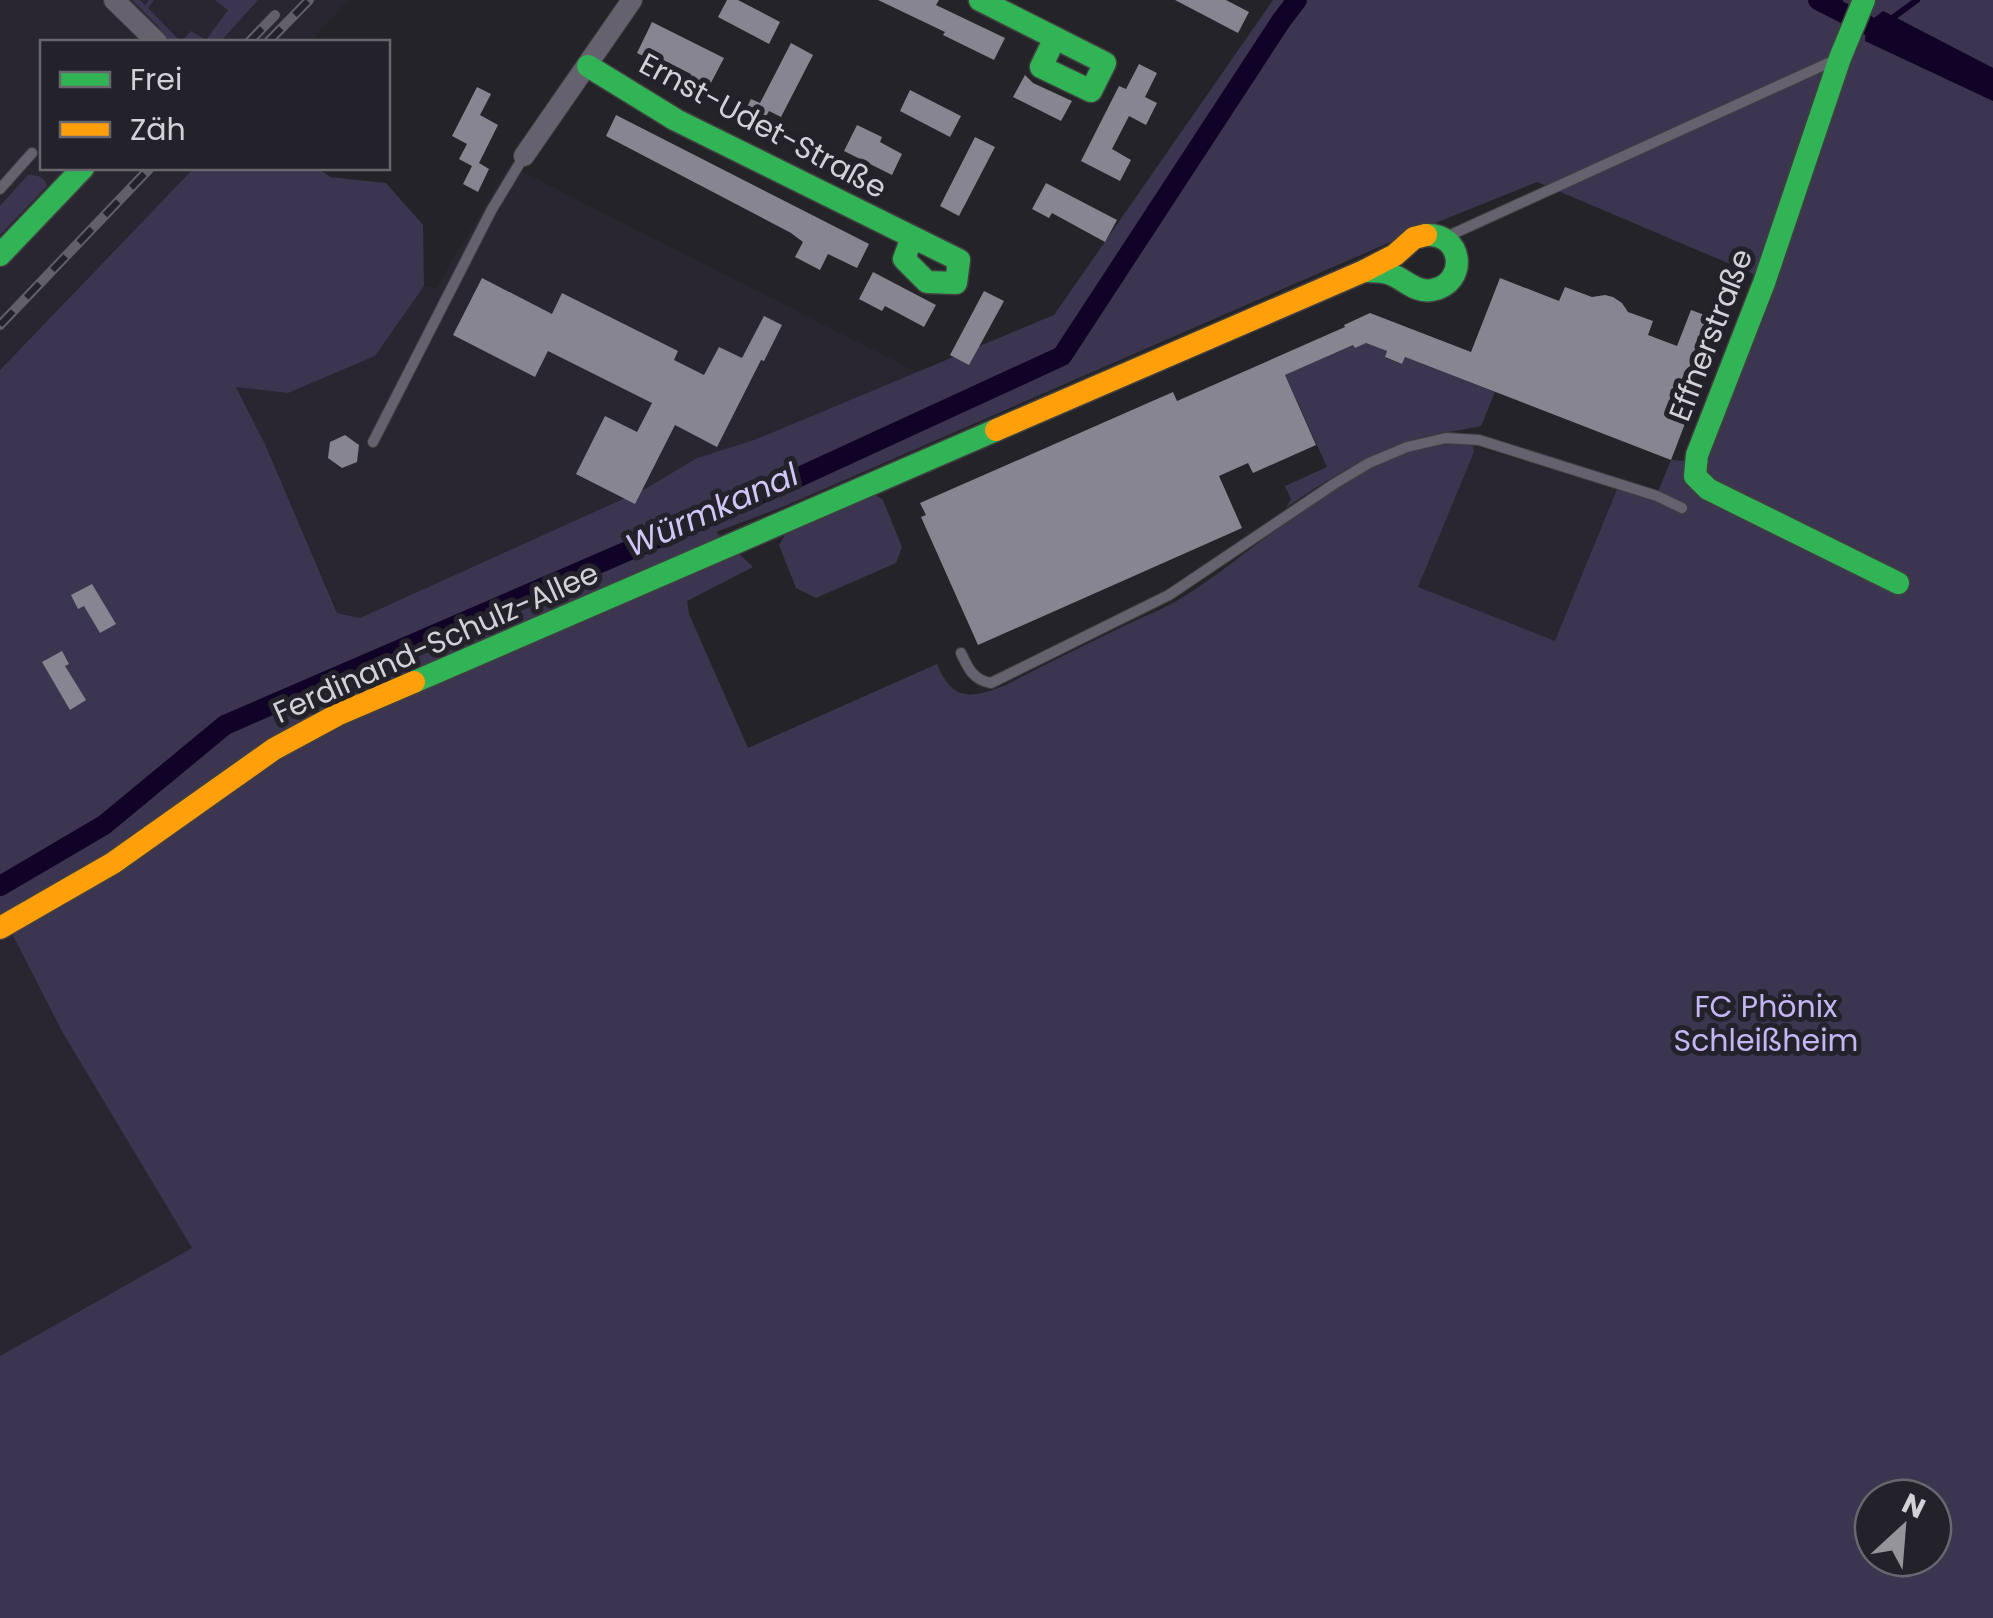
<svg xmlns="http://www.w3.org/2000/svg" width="1993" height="1618" font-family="Poppins,sans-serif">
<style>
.built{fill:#292632}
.green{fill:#3c3550;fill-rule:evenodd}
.water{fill:#110327}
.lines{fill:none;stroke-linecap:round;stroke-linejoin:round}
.stream{stroke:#110327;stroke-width:6}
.canal{stroke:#110327;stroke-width:20}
.building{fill:#888592}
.lane-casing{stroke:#404042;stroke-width:12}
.street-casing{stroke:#404042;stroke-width:22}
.fast-casing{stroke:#404042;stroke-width:25}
.slow-casing{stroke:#404042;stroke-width:25}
.lane{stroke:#65616e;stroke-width:10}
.street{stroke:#65616e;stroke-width:20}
.fast{stroke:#30b455;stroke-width:22}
.slow{stroke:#ff9f0a;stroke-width:22}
.rail-casing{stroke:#625f68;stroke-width:10}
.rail{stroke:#232129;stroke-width:6;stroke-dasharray:19;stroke-linecap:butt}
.labels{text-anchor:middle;stroke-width:10;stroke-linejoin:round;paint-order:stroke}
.street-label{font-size:30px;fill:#d2d1d6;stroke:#232129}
.park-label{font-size:30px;fill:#c4b5f4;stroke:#232129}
.water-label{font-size:32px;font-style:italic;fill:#d1c6f7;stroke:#232129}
</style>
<rect width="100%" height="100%" fill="#242327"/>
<g class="built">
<polygon points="0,0 348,0 310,42 42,42 42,168 194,168 0,369"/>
<polygon points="509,165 917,372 754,440 697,458 645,489 360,618 338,613 265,444 236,386 288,393 375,356 424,286 436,288"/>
<polygon points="1473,446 1616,489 1556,642 1417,587 1474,452"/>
<polygon points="3,915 76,1054 192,1248 0,1356 0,916"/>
</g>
<g class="green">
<polygon points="132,0 140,0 145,5 149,0 154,0 148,8 181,42 191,31 206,40 228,10 215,0 258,0 220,42 170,42 156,24"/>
<path d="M1273 0H1993V68L1883 11 1865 40 1993 101V1618H0V1356L192 1248 63 1033 3 916H0V370L194 168H318L330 177 386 183 423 225 424 286 375 356 288 393 236 387 265 444 337 613 360 618 645 489 697 458 754 440 1054 315ZM1537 182 1770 281 1703 462 1671 460 1654 501 1617 489 1555 641 1418 587 1474 452 1473 446C1379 427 1260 550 1183 597 1164 609 1142 617 1122 627 1083 646 1044 665 1006 685 972 698 953 703 937 664L748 748 689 614 687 601 753 567 716 532 785 506 1418 230ZM1873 1498H1933V1558H1873Z"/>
<path d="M28 175C37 175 44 176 47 186L0 235V206Z"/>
<path d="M1366 343 1387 351 1385 358 1402 364 1405 357 1495 392 1481 426C1463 430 1445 432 1427 436 1375 450 1330 477 1286 508L1291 499 1285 486 1327 467 1285 375 1353 345Z"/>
<polygon points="874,494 883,500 902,547 896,563 816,598 796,588 779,545 786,533"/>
</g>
<polygon class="water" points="1883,11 1993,68 1993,101 1865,41 1866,24"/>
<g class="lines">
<g class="stream">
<polyline points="1837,9 1840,0"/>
<polyline points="1891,19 1917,0"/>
</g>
<g class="canal">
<polyline points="1818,0 1867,25"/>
<polyline points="0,886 104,825 225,725 799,477 1062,356 1281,21 1297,0"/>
</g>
</g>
<g class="building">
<polygon points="727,0 738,0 780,22 769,44 718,17"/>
<polygon points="878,0 939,0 936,5 1005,38 994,60 943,35 945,32"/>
<polygon points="1175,0 1226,0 1249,12 1238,33"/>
<polygon points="652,22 724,58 703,98 684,88 691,74 661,59 659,64 637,53"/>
<polygon points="791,43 813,55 781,117 769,111 763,122 744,113 751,99 760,103"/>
<polygon points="1139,64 1157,73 1145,97 1157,103 1146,125 1129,116 1112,149 1131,160 1120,181 1081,161 1119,86 1126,89"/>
<polygon points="1025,75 1033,83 1072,101 1061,121 1013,97"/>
<polygon points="477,87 491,94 480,115 498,125 479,163 489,169 478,192 463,184 472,166 459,159 467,144 452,136"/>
<polygon points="910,90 961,116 950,137 900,111"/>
<polygon points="616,115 869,244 857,268 828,254 820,270 795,257 803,242 791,233 606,136"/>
<polygon points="857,125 882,137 880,142 902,154 892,175 844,151"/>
<polygon points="975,137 995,147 959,216 940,206"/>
<polygon points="1046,183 1117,220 1105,242 1052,213 1049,218 1032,209"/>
<polygon points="873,272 936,305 924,327 885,306 882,311 859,299"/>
<polygon points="482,278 552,314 562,293 678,351 674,360 704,375 719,347 742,358 764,316 782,325 764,361 761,360 717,447 675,425 635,504 576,474 605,416 637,432 652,403 548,351 535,377 453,335"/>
<polygon points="1500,278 1559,301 1565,287 1592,297 1605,295 1613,297 1622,303 1628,312 1653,321 1648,335 1677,346 1691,310 1724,322 1671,460 1405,357 1402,364 1385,357 1387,351 1366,343 1355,348 1353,345 1285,375 1316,445 1253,473 1248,463 1219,476 1242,528 978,645 921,517 926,515 920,503 1173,392 1177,401 1345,327 1344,325 1370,313 1471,352"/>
<polygon points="984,291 1004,301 969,365 950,355"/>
<polygon points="345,435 359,445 357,462 342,468 328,458 330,442"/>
<polygon points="92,584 116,624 100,633 84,606 78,609 71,595"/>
<polygon points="62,651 69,664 65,666 86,700 70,710 42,662"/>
</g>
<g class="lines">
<defs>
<g id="lane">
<polyline points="0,189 32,153"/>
<polyline points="1446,237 1835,60"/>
<polyline points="373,442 491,211 524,156"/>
<path d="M961 653C968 668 973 680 991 683L1169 595 1334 484 1369 463 1407 447 1446 438 1479 440 1657 496 1682 508"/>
</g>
<g id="street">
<polyline points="114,0 157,42"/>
<polyline points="524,156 632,0"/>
</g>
<g id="fast">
<polyline points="980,0 1105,63 1091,91 1041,67 1055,38"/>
<polyline points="1864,0 1840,58 1764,283 1697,455 1695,476 1708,489 1898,583"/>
<polyline points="588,66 676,120 959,260 956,283 927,282 904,259 912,237"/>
<polyline points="0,255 83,168"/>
<path d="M1364 271C1372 271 1380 271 1388 273 1404 278 1414 293 1432 290 1468 284 1464 233 1426 235"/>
<polyline points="414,682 996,430"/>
</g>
<g id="slow">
<polyline points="996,430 1364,271 1395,255 1414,238 1426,235"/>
<polyline points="0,928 113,863 274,749 337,715 414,682"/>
</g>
</defs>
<use href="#lane" class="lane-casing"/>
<use href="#street" class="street-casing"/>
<use href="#fast" class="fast-casing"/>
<use href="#slow" class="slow-casing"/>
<use href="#lane" class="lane"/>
<use href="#street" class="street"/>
<use href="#fast" class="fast"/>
<use href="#slow" class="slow"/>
<defs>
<g id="rail">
<polyline points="249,42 275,15"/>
<polyline points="268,42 309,0"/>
<polyline points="0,325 150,168"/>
</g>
</defs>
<use href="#rail" class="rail-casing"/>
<use href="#rail" class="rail"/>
</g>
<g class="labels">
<g class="street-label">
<text transform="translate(763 126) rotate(28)" y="10">Ernst-Udet-Straße</text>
<text transform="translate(1711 335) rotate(-69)" y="10">Effnerstraße</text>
<text transform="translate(436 643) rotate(-24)" y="10">Ferdinand-Schulz-Allee</text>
</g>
<g class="park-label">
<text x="1766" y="1017">FC Phönix<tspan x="1766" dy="34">Schleißheim</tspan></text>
</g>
<g class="water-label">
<text transform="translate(712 510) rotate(-24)" y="11">Würmkanal</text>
</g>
</g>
<rect x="40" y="40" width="350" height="130" fill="#232129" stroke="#69676e" stroke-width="2.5"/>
<rect x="60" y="72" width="50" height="15" fill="#30b455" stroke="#69676e" stroke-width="2.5"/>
<text x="130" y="90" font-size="30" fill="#d2d1d6">Frei</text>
<rect x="60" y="122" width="50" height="15" fill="#ff9f0a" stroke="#69676e" stroke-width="2.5"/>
<text x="130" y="140" font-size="30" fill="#d2d1d6">Zäh</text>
<g transform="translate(1903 1528) rotate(26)"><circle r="48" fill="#232129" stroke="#69676e" stroke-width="2.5"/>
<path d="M0-8L18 38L0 25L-18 38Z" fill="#959499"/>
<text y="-15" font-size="28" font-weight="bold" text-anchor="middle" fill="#d2d1d6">N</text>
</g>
</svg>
